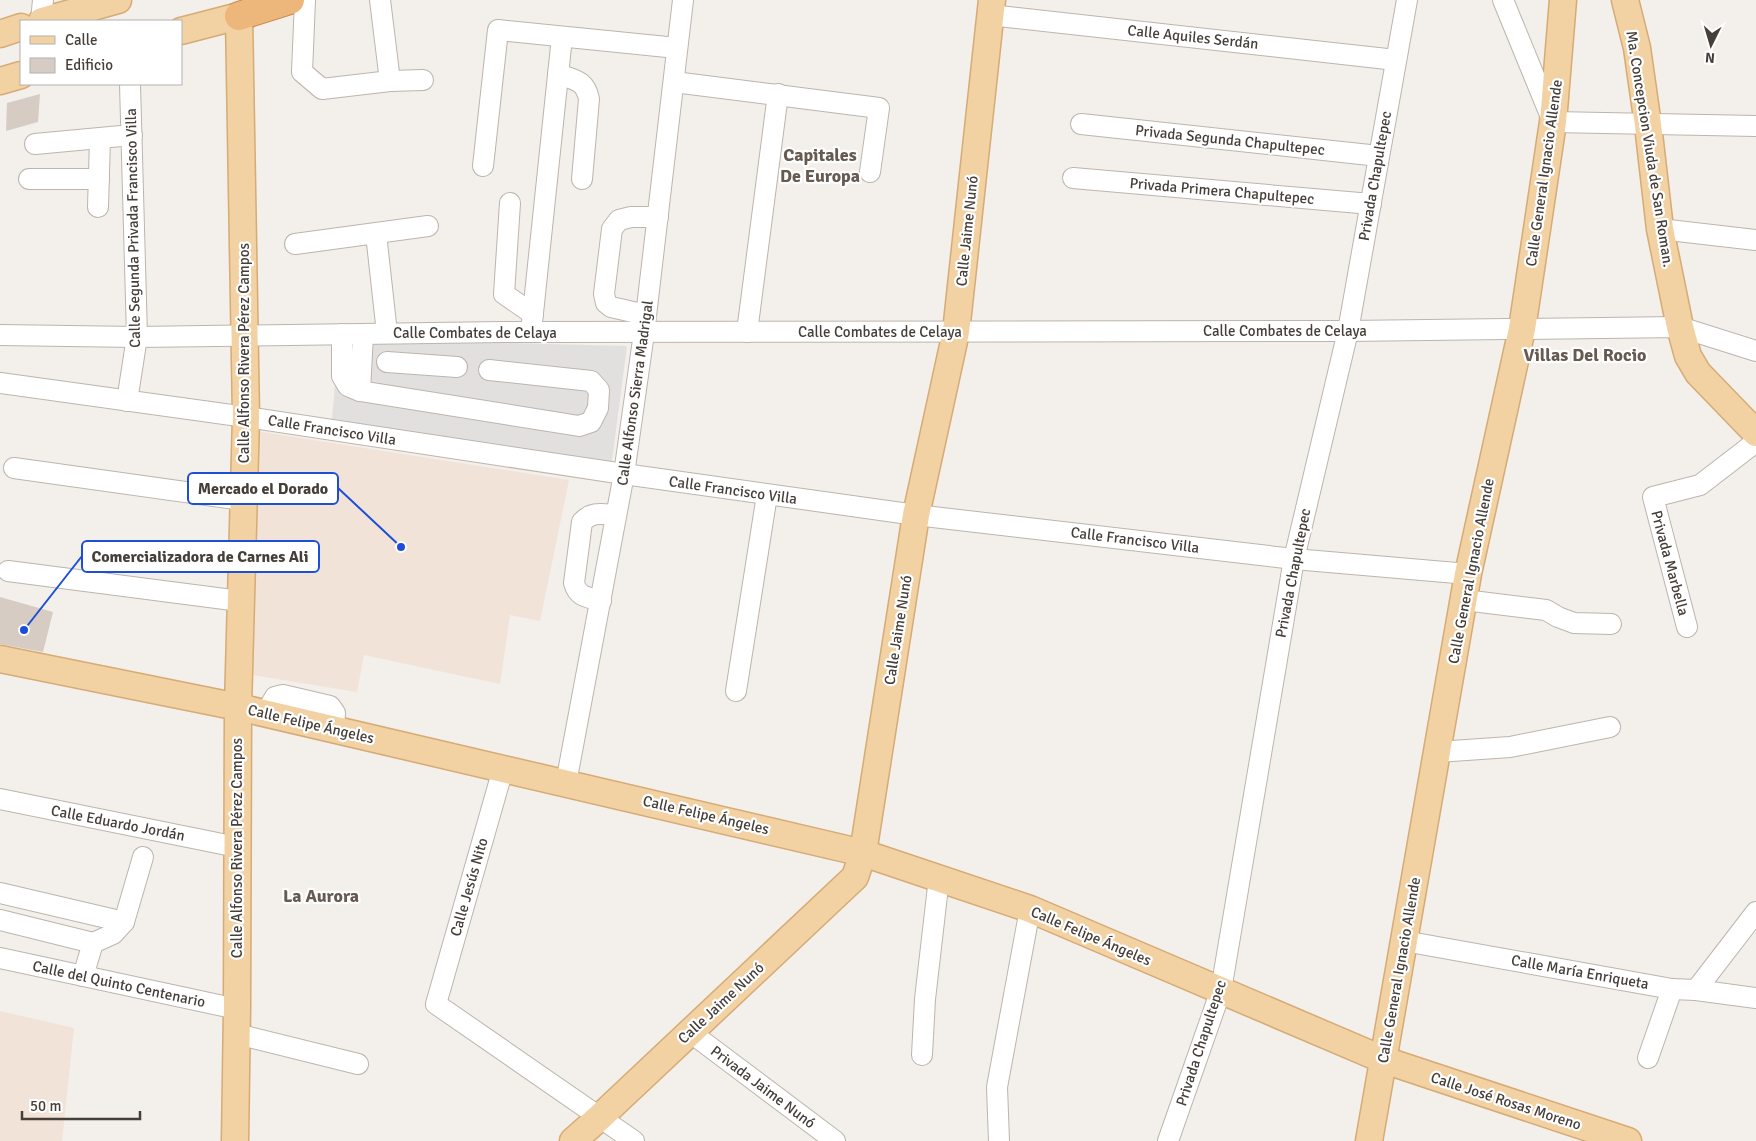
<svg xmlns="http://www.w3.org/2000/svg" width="1756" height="1141" font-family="Signika,sans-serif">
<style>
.commercial{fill:#f2e3d8}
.parking{fill:#e2e0de}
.building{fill:#d6ccc3}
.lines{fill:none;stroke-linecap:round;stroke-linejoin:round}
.minor-casing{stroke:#bdb5ad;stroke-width:22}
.major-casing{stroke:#d6ab75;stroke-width:29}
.highway-casing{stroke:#cb8a4c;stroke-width:30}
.minor{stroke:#fff;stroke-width:20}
.major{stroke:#f2d1a3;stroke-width:26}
.highway{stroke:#edb77b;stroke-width:28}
.labels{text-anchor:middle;stroke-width:4.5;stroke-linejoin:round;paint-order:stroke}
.street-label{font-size:15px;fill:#463f39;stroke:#fff}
.quarter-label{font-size:18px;font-weight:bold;fill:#675b51;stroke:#fff}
.leader{fill:none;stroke:#1d4ed8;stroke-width:2}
.callout-dot{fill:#1d4ed8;stroke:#fff;stroke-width:2}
.callout{fill:#fff;stroke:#1d4ed8;stroke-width:2}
.callout-label{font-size:16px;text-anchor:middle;font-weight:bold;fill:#463f39}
</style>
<rect width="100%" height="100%" fill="#f3efea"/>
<g class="commercial">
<polygon points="250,430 569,480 540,621 510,615 500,684 364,655 357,692 246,674"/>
<polygon points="0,1011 74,1028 62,1141 0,1141"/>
</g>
<polygon class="parking" points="339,339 627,346 611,468 332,419"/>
<g class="building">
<polygon points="40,94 38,122 6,131 7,103"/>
<polygon points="0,597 53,612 43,652 0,644"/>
</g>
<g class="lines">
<defs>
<g id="minor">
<polyline points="305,0 302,72 322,89 390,81 423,80"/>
<polyline points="380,0 390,81"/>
<polyline points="1503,0 1553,122 1756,126"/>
<polyline points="990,15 1396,60"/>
<polyline points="41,21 43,0"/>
<path d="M558 74C575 80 585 80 589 99L582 179"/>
<polyline points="674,82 879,108 870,172"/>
<polyline points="1081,124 1379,156"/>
<polyline points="35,144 132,135"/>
<polyline points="483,166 498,30 677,48"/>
<polyline points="1073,178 1371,204"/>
<polyline points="29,179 99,179"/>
<polyline points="510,203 504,294 533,314"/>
<polyline points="98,207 100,139"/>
<polyline points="1660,229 1756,240"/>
<polyline points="376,234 387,333"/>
<polyline points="295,244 428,226"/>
<polyline points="646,315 611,307 606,303 604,294 612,229 619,220 631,217 658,217"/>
<polyline points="531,332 562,37"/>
<polyline points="747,332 778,94"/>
<polyline points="342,334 342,376 348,386 360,391 579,426 591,422 598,408 599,390 591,381 489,370"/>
<polyline points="0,335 137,337 503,332 1348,331 1680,327 1756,351"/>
<polyline points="387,362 457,367"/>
<polyline points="0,383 246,417 624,474 916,515 1294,559 1468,574"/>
<polyline points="360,391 363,334"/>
<polyline points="127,401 137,337 130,84"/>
<polyline points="14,468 242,500"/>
<polyline points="8,571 240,601"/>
<polyline points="1464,600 1546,610 1558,617 1574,623 1611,624"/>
<path d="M601 601C588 597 578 598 574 583L582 522C592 511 602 514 616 515"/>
<polyline points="1687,627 1653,497 1700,485 1756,442"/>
<polyline points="736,691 767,495"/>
<polyline points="266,713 275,697 283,695 330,706 335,713 334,729"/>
<polyline points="1437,752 1510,747 1610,727"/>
<polyline points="503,769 436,1004 634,1141"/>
<polyline points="566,783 624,474 644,333 683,0"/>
<polyline points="0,799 237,847"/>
<polyline points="0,893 124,922"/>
<polyline points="0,920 93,943"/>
<polyline points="1404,941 1672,989 1696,990 1756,998"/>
<polyline points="0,958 237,1009"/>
<polyline points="83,976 93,943 113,934 124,922 143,857"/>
<polyline points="1696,990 1756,912"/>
<polyline points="690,1032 835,1141"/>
<polyline points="237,1034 358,1064"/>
<polyline points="922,1055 925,999 939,878"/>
<polyline points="1648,1058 1672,989"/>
<polyline points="999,1141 997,1087 1030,909"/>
<polyline points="1168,1141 1221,990 1294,559 1348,331 1407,0"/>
</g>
<g id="major">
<polyline points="1625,0 1637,48 1648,125 1660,229 1680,327 1688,356 1698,373 1756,433"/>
<polyline points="42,21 118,0"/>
<polyline points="181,31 239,16 246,417 238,707 237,1009 235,1141"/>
<polyline points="0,34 21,27"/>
<polyline points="0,81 21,75"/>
<polyline points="0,659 238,707 863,853 1030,909 1384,1060 1628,1141"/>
<polyline points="573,1141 600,1117 855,877 863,853 916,515 956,332 992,0"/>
<polyline points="1369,1141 1468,574 1522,329 1553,122 1563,0"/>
</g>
<polyline id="highway" points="239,16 290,0"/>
</defs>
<use href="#minor" class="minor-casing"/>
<use href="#major" class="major-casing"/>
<use href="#highway" class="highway-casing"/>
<use href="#minor" class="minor"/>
<use href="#major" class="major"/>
<use href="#highway" class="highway"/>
</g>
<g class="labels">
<g class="street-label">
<text transform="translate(1193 37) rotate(6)" y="5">Calle Aquiles Serdán</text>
<text transform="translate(1230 140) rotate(6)" y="5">Privada Segunda Chapultepec</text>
<text transform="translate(1650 149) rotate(81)" y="5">Ma. Concepcion Viuda de San Roman.</text>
<text transform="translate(1544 173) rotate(-82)" y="5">Calle General Ignacio Allende</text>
<text transform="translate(1375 176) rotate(-80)" y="5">Privada Chapultepec</text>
<text transform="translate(1222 191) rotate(5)" y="5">Privada Primera Chapultepec</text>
<text transform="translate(133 228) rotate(-91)" y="5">Calle Segunda Privada Francisco Villa</text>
<text transform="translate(967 231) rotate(-84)" y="5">Calle Jaime Nunó</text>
<text x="1285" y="336">Calle Combates de Celaya</text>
<text x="880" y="337">Calle Combates de Celaya</text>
<text x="475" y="338">Calle Combates de Celaya</text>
<text transform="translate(244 353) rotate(-90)" y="5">Calle Alfonso Rivera Pérez Campos</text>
<text transform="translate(635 393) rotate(-82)" y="5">Calle Alfonso Sierra Madrigal</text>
<text transform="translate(332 430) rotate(9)" y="5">Calle Francisco Villa</text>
<text transform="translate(733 490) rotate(8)" y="5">Calle Francisco Villa</text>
<text transform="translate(1135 540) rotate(7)" y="5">Calle Francisco Villa</text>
<text transform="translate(1670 563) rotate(75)" y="5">Privada Marbella</text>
<text transform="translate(1471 571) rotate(-79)" y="5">Calle General Ignacio Allende</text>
<text transform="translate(1293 573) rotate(-79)" y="5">Privada Chapultepec</text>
<text transform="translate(898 630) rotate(-81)" y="5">Calle Jaime Nunó</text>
<text transform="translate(311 724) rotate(13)" y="5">Calle Felipe Ángeles</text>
<text transform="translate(706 815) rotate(13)" y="5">Calle Felipe Ángeles</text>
<text transform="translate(118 823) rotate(11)" y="5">Calle Eduardo Jordán</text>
<text transform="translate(237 848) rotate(-90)" y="5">Calle Alfonso Rivera Pérez Campos</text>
<text transform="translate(469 887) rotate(-74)" y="5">Calle Jesús Nito</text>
<text transform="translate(1091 936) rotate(23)" y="5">Calle Felipe Ángeles</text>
<text transform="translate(1399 970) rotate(-80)" y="5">Calle General Ignacio Allende</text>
<text transform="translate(1580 972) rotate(10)" y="5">Calle María Enriqueta</text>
<text transform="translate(119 984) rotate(12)" y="5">Calle del Quinto Centenario</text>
<text transform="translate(721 1003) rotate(-43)" y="5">Calle Jaime Nunó</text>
<text transform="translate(1201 1043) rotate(-72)" y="5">Privada Chapultepec</text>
<text transform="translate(763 1087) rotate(37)" y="5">Privada Jaime Nunó</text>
<text transform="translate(1506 1101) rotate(18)" y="5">Calle José Rosas Moreno</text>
</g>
<g class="quarter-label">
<text x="820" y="161">Capitales<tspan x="820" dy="21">De Europa</tspan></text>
<text x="1585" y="361">Villas Del Rocio</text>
<text x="321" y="902">La Aurora</text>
</g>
</g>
<path class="leader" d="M401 547L338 488M24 630L82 556"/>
<g class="callout-dot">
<circle cx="401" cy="547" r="5"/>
<circle cx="24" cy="630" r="5"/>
</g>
<g class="callout">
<rect x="188" y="473" width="150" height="31" rx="5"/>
<rect x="82" y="541" width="237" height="31" rx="5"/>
</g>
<g class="callout-label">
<text x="263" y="494">Mercado el Dorado</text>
<text x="200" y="562">Comercializadora de Carnes Ali</text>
</g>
<rect x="20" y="20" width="162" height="65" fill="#ffffff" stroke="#b5b2b0"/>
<rect x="30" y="36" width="25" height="8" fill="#f2d1a3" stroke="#b5b2b0"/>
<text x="65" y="45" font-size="15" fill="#463f39">Calle</text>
<rect x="30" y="58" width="25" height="15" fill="#d6ccc3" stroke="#b5b2b0"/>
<text x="65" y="70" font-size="15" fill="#463f39">Edificio</text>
<g transform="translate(1711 45) rotate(185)" stroke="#ffffff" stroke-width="4" paint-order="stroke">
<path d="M0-4L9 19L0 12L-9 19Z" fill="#463f39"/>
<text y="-8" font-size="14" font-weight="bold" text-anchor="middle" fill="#463f39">N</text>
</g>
<path d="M22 1111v8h118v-8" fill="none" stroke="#463f39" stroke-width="2.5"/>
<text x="30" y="1111" font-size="15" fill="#463f39" stroke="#ffffff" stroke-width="4" paint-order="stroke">50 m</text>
</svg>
